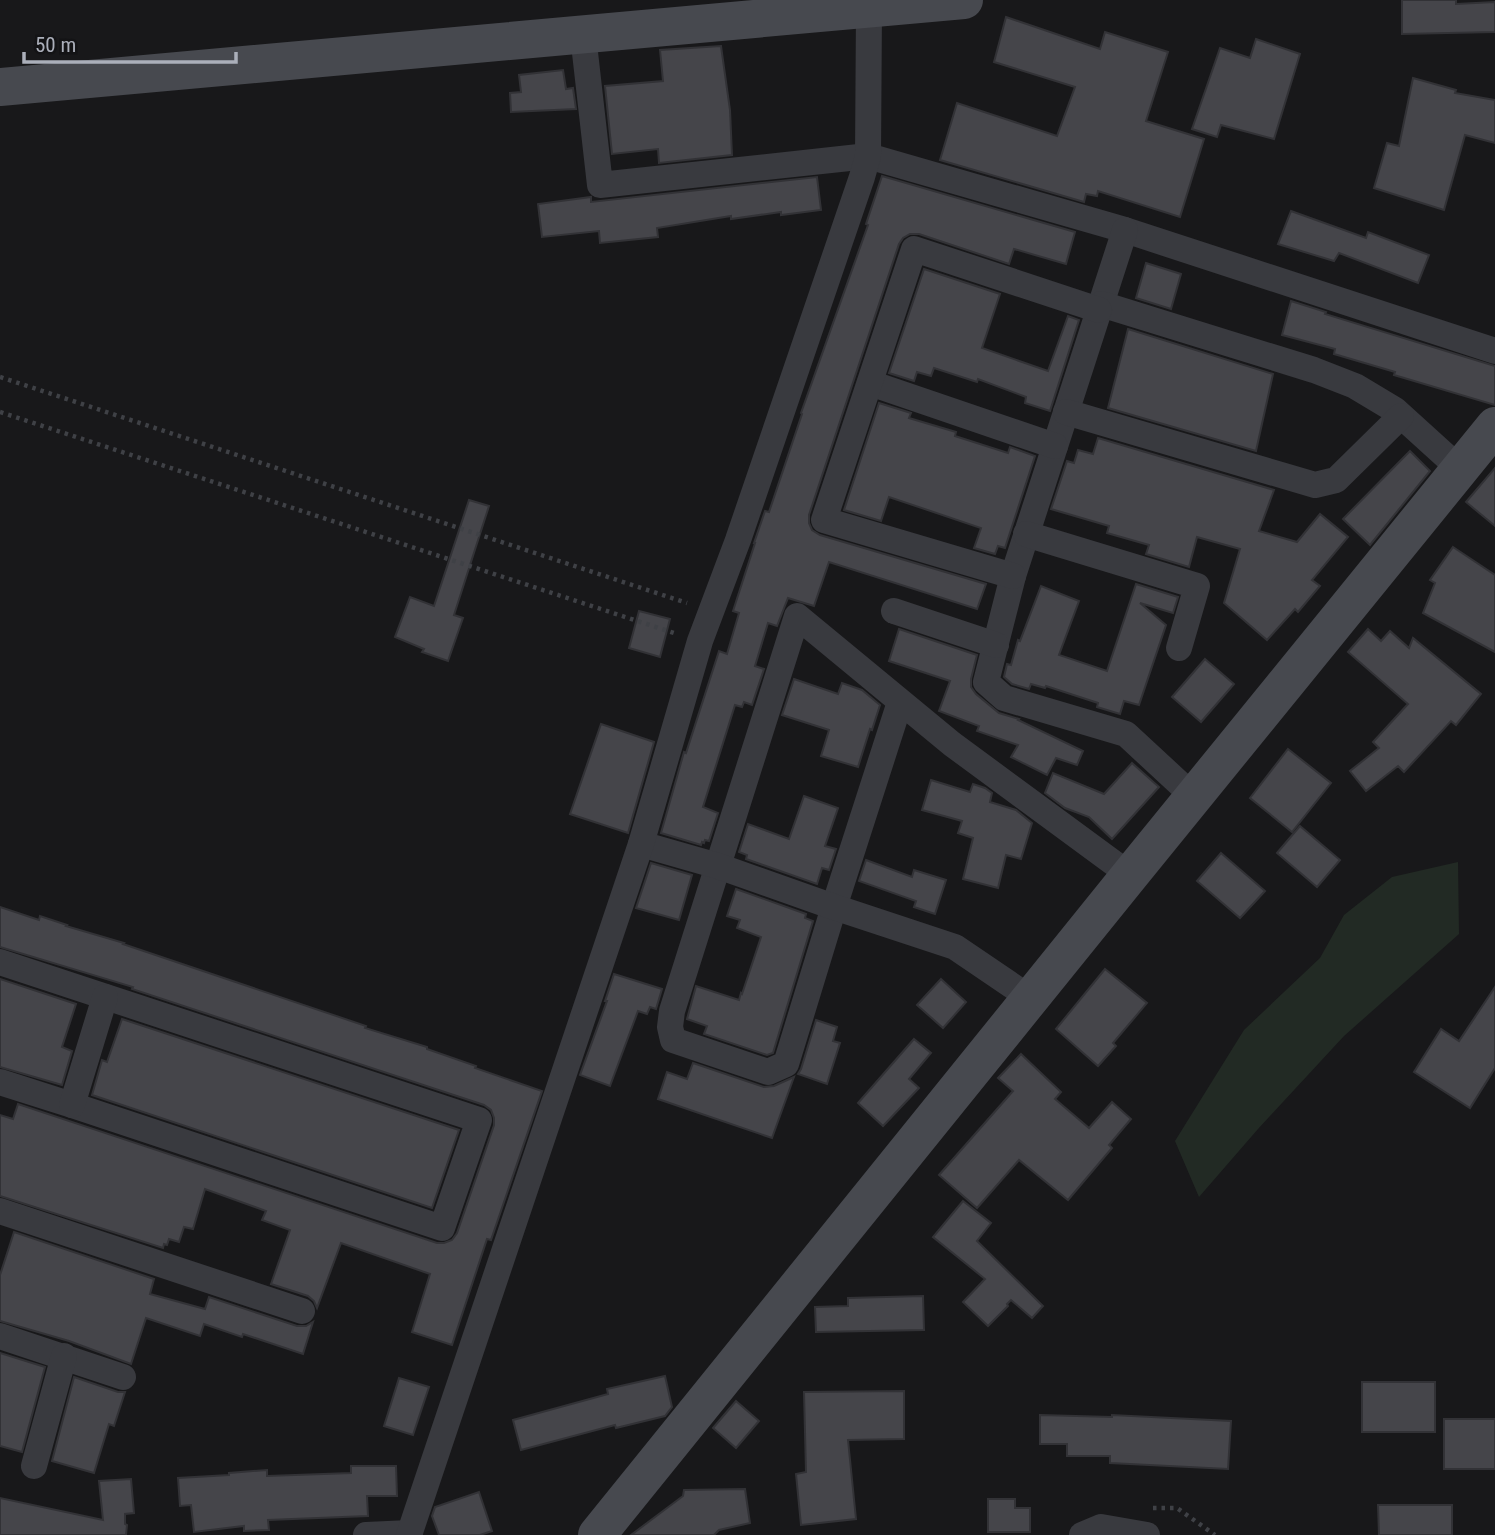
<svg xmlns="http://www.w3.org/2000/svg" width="1495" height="1535" font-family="'Roboto Condensed',sans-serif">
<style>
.green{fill:#222a24}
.building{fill:#45454a;stroke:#323236;stroke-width:2}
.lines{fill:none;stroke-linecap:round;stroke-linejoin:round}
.path{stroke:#3f4146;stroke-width:4.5;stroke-dasharray:3.5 5;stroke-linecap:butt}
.street{stroke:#393a3f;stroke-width:26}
.secondary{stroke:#47494f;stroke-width:38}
</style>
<rect width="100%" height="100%" fill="#18181a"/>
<polygon class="green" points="1458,862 1459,934 1344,1036 1258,1129 1199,1197 1175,1141 1244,1030 1320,958 1344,915 1392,877"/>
<g class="building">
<polygon points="1402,0 1456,0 1456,4 1495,2 1495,32 1402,34"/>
<polygon points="1006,17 1100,49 1105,32 1168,52 1146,121 1204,139 1180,217 1098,191 1097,196 1086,194 1084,202 940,160 957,103 1057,136 1075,87 994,62"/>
<polygon points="1256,39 1300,54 1274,139 1221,125 1217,137 1192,129 1220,48 1250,58"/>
<polygon points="721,46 730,110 732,155 659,163 658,149 612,154 605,86 663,81 660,50"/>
<polygon points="563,70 566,89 573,88 576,109 511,112 510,93 521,92 519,75"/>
<polygon points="1413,78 1456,90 1455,93 1495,100 1495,143 1465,135 1444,210 1374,188 1387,143 1399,146"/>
<polygon points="882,176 1075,232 1066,264 1014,249 1009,264 919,234 910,234 903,238 899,244 809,515 809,523 812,530 820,535 986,584 977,609 829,562 814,606 788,598 777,626 768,623 755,666 764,669 752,705 744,702 742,707 735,705 703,807 718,813 709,841 705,840 704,843 702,842 701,845 661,833 684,752 686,753 719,651 727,654 739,613 733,611 755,543 754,543 765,511 769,512 802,414 801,413 868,225 866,224"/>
<polygon points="817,177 821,210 781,215 781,212 731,219 731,216 657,228 658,237 600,243 599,231 542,237 538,204 591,197 591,202"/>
<polygon points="1291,211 1366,238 1368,232 1429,255 1418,283 1339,253 1334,261 1278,244"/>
<polygon points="1146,263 1181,274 1171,309 1136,298"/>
<polygon points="924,269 1000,294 982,348 1048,371 1068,316 1079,320 1050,411 1025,403 1026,397 978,379 977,382 934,368 931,376 917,372 914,381 889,373"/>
<polygon points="1291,301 1326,312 1325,314 1495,366 1495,405 1394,375 1395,372 1334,354 1335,349 1282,335"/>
<polygon points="1128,329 1273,374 1256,451 1108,408"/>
<polygon points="879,403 911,413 909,418 956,432 955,436 1008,453 1010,447 1035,456 1005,548 998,546 995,554 974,548 981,528 889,497 881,521 844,510"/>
<polygon points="1098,438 1274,490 1259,531 1297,542 1320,514 1348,537 1312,580 1320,586 1298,612 1295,609 1267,640 1224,603 1240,549 1197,537 1189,567 1146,554 1149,545 1107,533 1109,526 1051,509 1067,461 1074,463 1078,450 1093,454"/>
<polygon points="1410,451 1430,471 1370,545 1343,519"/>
<polygon points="1495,468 1495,526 1466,502"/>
<polygon points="469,500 489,506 454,615 463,618 448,661 422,652 424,649 395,637 410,597 434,606"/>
<polygon points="1453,547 1495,575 1495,652 1423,613 1435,583 1430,580"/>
<polygon points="1136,584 1178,597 1173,613 1140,603 1166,625 1139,705 1124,701 1120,714 1097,707 1098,703 1046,686 1045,688 1031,684 1029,689 1012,684 1004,677 1007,664 1011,665 1018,640 1020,641 1041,586 1079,601 1059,655 1107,671"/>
<polygon points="639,611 670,619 660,657 629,648"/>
<polygon points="899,629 977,655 971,679 971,687 976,694 999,713 1019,719 1018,720 1083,751 1077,765 1056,758 1047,775 1011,757 1018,745 977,731 979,726 939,711 950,681 889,661"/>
<polygon points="1368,629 1381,641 1390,631 1409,648 1413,638 1481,694 1456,725 1451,721 1404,772 1398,766 1366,791 1350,771 1379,748 1373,742 1408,704 1348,652"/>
<polygon points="1205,659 1234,684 1201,722 1172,697"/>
<polygon points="794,679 838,694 842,683 862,690 880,705 872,730 870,729 858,767 821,756 829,730 782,715"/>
<polygon points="601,724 654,742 628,833 570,814"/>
<polygon points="1288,749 1331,783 1292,832 1250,798"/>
<polygon points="1132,763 1159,787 1112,839 1089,817 1065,808 1045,793 1053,773 1104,794"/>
<polygon points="931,780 970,792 973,784 985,788 992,793 990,802 1016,810 1032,823 1021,859 1006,855 998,888 963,879 973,838 958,833 962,821 922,810"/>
<polygon points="804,796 838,808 825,846 836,849 829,870 822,868 817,884 746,859 747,855 739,852 748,824 789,839"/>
<polygon points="1300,826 1340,860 1317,887 1277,853"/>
<polygon points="1221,853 1265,891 1240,918 1197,881"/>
<polygon points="866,860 912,877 914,870 946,880 935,914 914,907 916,901 859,881"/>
<polygon points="651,863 692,875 679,920 636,908"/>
<polygon points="736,889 806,914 805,918 813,921 773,1053 767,1055 704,1034 707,1026 687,1019 696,986 739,1000 741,993 742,994 761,937 737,928 740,920 727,916"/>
<polygon points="0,907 39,920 40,916 67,925 66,926 124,943 123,944 366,1026 365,1028 427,1047 427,1049 476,1066 475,1068 542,1091 491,1240 487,1239 452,1345 412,1332 430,1274 341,1243 317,1308 314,1301 308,1296 271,1284 290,1230 262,1220 266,1211 205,1189 193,1229 184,1227 179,1242 169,1239 167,1245 164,1244 163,1248 0,1196 0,1115 13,1119 18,1104 437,1243 444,1243 452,1240 457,1233 494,1125 494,1118 491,1110 484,1105 132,989 133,987 0,947"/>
<polygon points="1105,969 1147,1003 1113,1043 1116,1046 1098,1066 1056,1029"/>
<polygon points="614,974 662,989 656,1009 650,1007 647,1014 638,1011 610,1086 580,1075 607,1001 605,1001"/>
<polygon points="0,979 76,1004 62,1047 72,1051 62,1085 0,1067"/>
<polygon points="941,979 966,1002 943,1028 917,1005"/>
<polygon points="1495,987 1495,1068 1470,1108 1414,1072 1441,1029 1459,1041"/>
<polygon points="122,1019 459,1130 432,1208 92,1095 102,1060 107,1062"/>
<polygon points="816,1020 837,1027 833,1041 840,1043 827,1084 798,1074 801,1069"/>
<polygon points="914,1039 931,1053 909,1079 919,1088 883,1126 858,1103"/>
<polygon points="1021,1054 1061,1092 1055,1099 1089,1128 1112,1102 1131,1119 1109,1145 1112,1148 1068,1200 1019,1160 977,1208 939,1175 1013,1091 998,1078"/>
<polygon points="693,1063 764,1087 774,1086 794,1077 772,1138 658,1099 667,1072 687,1079"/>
<polygon points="963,1201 991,1223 977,1241 1043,1306 1032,1318 1011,1300 1007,1304 1008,1306 988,1326 963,1302 985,1279 933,1237"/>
<polygon points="14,1232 154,1279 150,1294 205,1309 209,1297 297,1326 306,1326 313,1322 303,1354 243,1334 242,1337 204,1324 200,1336 146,1318 131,1364 69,1341 0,1321 0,1275"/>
<polygon points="923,1296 924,1330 816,1332 815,1307 848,1306 848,1298"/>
<polygon points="0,1353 45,1367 22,1452 0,1446"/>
<polygon points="665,1376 672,1407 665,1416 616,1428 615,1425 521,1450 513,1420 608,1394 607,1389"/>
<polygon points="74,1377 118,1392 125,1392 114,1426 109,1424 94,1473 52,1461"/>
<polygon points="399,1378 429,1387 413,1435 384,1426"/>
<rect x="1362" y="1382" width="73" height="50"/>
<polygon points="904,1391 904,1439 848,1440 856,1519 801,1525 796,1474 806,1472 804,1392"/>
<polygon points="736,1401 759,1421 736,1448 713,1428"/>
<polygon points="1040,1415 1112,1417 1112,1415 1231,1421 1228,1469 1110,1463 1110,1456 1067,1456 1067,1444 1040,1444"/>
<rect x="1444" y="1419" width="51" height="50"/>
<polygon points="351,1466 396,1466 397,1496 367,1496 368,1516 268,1520 269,1530 244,1531 244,1526 194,1532 191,1505 180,1506 178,1478 229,1475 229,1473 267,1470 267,1476 351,1473"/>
<polygon points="131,1479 134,1513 125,1514 125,1524 127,1525 126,1535 0,1535 0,1498 103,1520 99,1481"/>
<polygon points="745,1489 750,1523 719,1530 714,1535 631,1535 683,1496 684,1490"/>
<polygon points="479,1492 492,1531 480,1535 439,1535 432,1516 435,1507"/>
<polygon points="988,1499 1015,1499 1015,1508 1030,1508 1030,1532 988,1532"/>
<polygon points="1378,1505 1452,1505 1452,1535 1379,1535"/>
</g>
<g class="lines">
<g class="path">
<polyline points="0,377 687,603"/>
<polyline points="0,412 674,633"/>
<polyline points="1153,1508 1177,1508 1215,1535"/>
</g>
<g class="street">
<polyline points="583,35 600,185 868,156 1125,230 1495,351"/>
<polyline points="1125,230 1013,576 986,682 1004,698 1126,734 1194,797"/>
<polyline points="1101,304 1314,370 1355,386 1395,410 1460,469"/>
<polyline points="870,383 1055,446"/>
<polyline points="1066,412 1315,485 1336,480 1401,416"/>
<polyline points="1026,534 1197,586 1179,648"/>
<polyline points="1013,576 824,520 914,249 1099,310"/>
<polyline points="894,611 996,645"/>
<polyline points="900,702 834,907 786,1064 768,1072 673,1040 670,1027 672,1011 797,616 952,744 1130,875"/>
<polyline points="641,844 718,866 834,907 955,947 1030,998"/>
<polyline points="0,962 479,1120 442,1228 72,1105 0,1082"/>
<polyline points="72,1105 105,997"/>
<polyline points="0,1211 302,1311"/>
<polyline points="0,1336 123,1377"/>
<polyline points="34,1466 64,1356"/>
<polyline points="366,1535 410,1533"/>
<polyline points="409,1535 641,844 700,641 738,540 862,177 868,156 869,9"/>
<polyline points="1082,1535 1101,1527 1147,1535"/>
</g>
<g class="secondary">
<polyline points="0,87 964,0"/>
<polyline points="597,1535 1130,875 1495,426"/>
</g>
</g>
<path d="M24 52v10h212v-10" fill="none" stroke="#abafba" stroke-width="3.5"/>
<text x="35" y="52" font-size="21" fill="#abafba" stroke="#131315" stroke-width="5" paint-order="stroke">50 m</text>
</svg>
